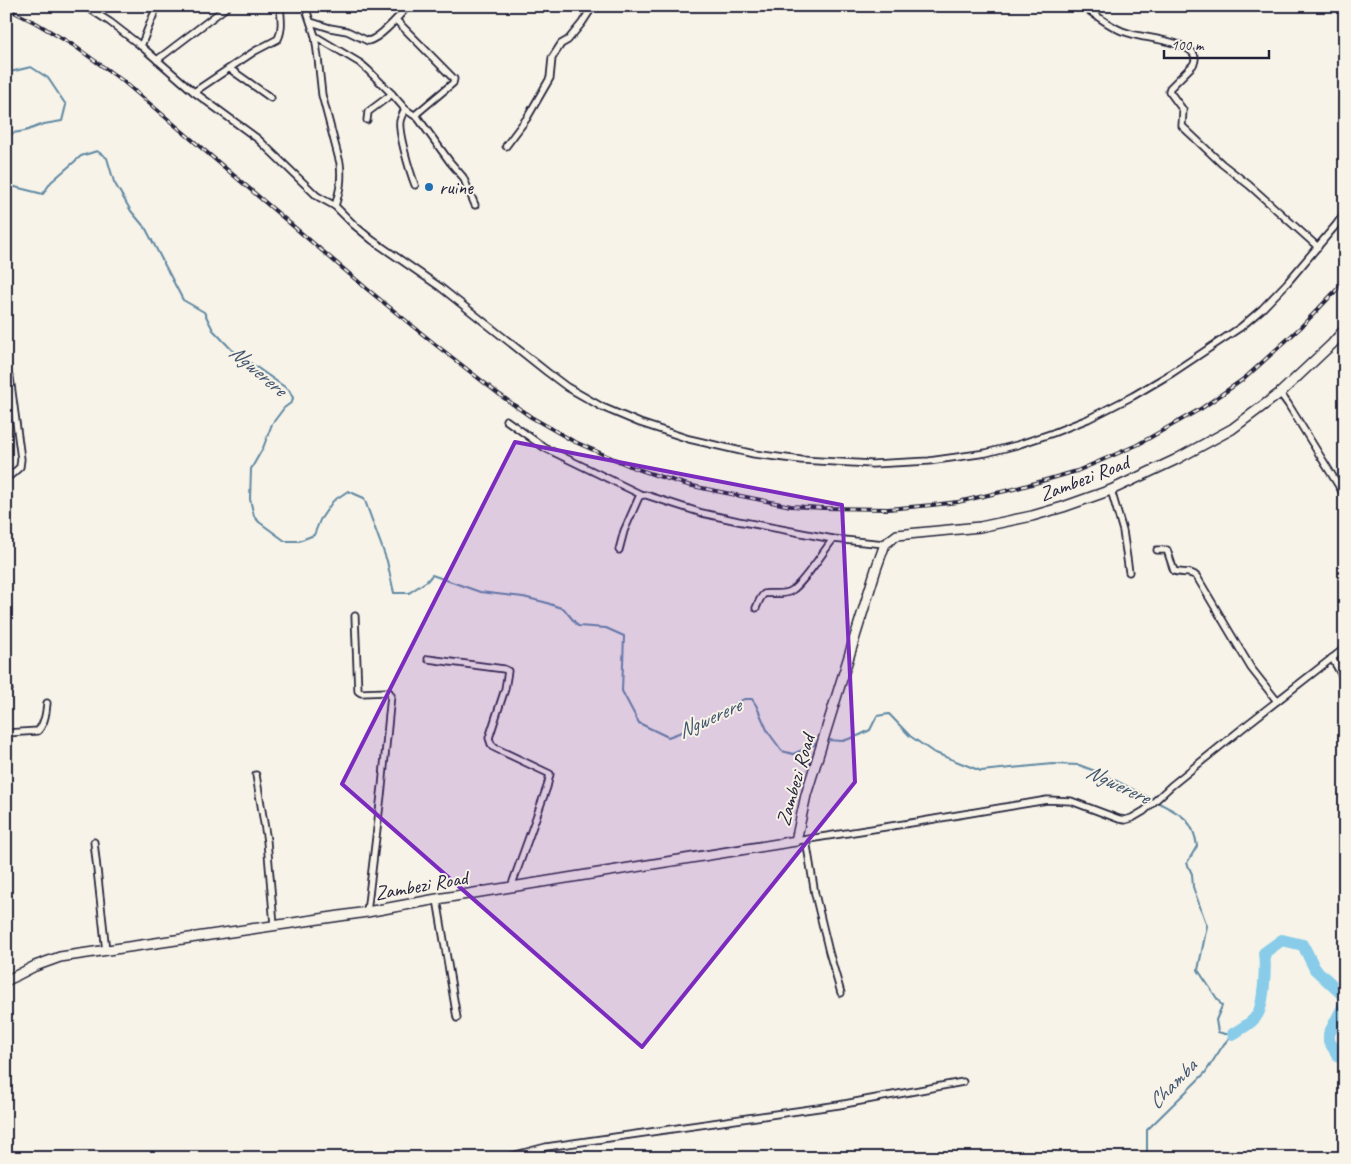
<svg xmlns="http://www.w3.org/2000/svg" width="1351" height="1164" font-family="Caveat,sans-serif">
<style>
.lines{fill:none;stroke-linecap:round;stroke-linejoin:round}
.stream{stroke:#5f88a3;stroke-width:2}
.river{stroke:#88cce9;stroke-width:12}
.street-casing{stroke:#22223b;stroke-width:9}
.secondary-casing{stroke:#22223b;stroke-width:12}
.street{stroke:#f7f3e8;stroke-width:5.5}
.secondary{stroke:#f7f3e8;stroke-width:9}
.rail-casing{stroke:#22223b;stroke-width:4}
.rail{stroke:#f7f3e8;stroke-width:2;stroke-dasharray:5.5;stroke-linecap:butt}
.marked{fill:#7b2cbf;fill-opacity:0.2;stroke:#7b2cbf;stroke-width:4;stroke-linejoin:round}
.poi-dot{fill:#1f6fb2;stroke:#f7f3e8;stroke-width:2}
.labels{text-anchor:middle;stroke-width:4;stroke-linejoin:round;paint-order:stroke}
.poi-label{font-size:20px;fill:#22223b;stroke:#f7f3e8;text-anchor:start}
.street-label{font-size:20px;fill:#22223b;stroke:#f7f3e8}
.water-label{font-size:21px;font-style:italic;fill:#41556f;stroke:#f7f3e8}
</style>
<rect width="100%" height="100%" fill="#f7f3e8"/>
<filter id="ink" filterUnits="userSpaceOnUse"><feTurbulence type="fractalNoise" baseFrequency=".02" numOctaves="2"/><feDisplacementMap in="SourceGraphic" scale="10" xChannelSelector="R" yChannelSelector="G"/><feConvolveMatrix kernelMatrix="1 2 1 2 8 2 1 2 1" color-interpolation-filters="sRGB"/></filter>
<g filter="url(#ink)">
<g class="lines">
<g class="stream">
<polyline points="6,73 31,67 48,78 66,105 62,121 44,124 25,131 13,133 6,140"/>
<polyline points="6,181 11,186 43,194 51,182 81,156 97,151 107,158 114,182 131,211 146,229 183,300 204,312 213,330 232,350 289,390 293,398 292,402 284,408 272,424 263,448 251,469 250,499 254,516 259,522 285,541 299,541 314,535 320,520 333,501 348,491 364,498 387,561 394,593 409,593 427,581 432,575 480,592 523,597 544,602 564,609 578,626 606,628 624,636 622,691 639,723 668,737 690,729 744,699 752,699 756,705 768,732 782,751 793,754 818,743"/>
<polyline points="827,740 843,741 860,735 870,730 877,716 889,714 910,736 933,752 981,771 1052,764 1079,765 1103,774 1153,800"/>
<path d="M1157 802C1180 814 1193 818 1197 846L1187 863 1192 874 1193 887 1207 926 1198 970 1222 1006 1216 1020 1218 1032 1225 1034H1233"/>
<polyline points="1147,1158 1147,1130 1205,1073 1224,1044 1232,1035"/>
</g>
<path class="river" d="M1233 1034C1240 1029 1253 1023 1257 1015 1264 1005 1266 966 1264 953L1282 940 1303 945 1315 969 1344 996 1345 1003 1329 1034V1041L1339 1057 1345 1059"/>
<defs>
<g id="street">
<polyline points="85,6 110,22 141,46 194,92 258,139 317,196 335,206 354,225 372,240 440,287 547,372 567,387 602,407 640,423 689,439 754,454 801,460 872,464 929,461 986,453 1017,445 1053,433 1088,419 1133,396 1172,373 1241,327 1262,309 1287,283 1336,225 1345,212"/>
<path d="M305 6 315 36 318 58 322 95 340 163C342 180 340 190 335 206"/>
<path d="M1083 6C1095 15 1108 25 1122 31 1128 33 1134 35 1140 36 1153 39 1206 44 1193 65L1170 88 1169 91 1183 110 1182 126 1222 164 1249 185 1318 247"/>
<polyline points="396,20 454,79 453,83 415,115"/>
<path d="M311 22 330 28 347 31 368 41C381 38 399 16 408 6"/>
<polyline points="315,36 360,63 368,70 392,94 405,109 418,118 450,162 463,177 475,205"/>
<polyline points="141,46 157,6"/>
<polyline points="157,60 228,6"/>
<polyline points="230,69 271,98"/>
<path d="M194 92 255 51 278 39C283 29 281 17 280 6"/>
<path d="M405 109C403 113 401 117 400 121 398 133 410 172 415 185"/>
<polyline points="367,120 368,112 392,94"/>
<polyline points="506,146 527,118 550,78 552,58 561,44 568,40 582,23 593,6"/>
<polyline points="1280,393 1288,404 1345,496"/>
<polyline points="506,420 545,448 642,495"/>
<polyline points="6,476 11,475 20,467 21,459 10,377"/>
<polyline points="1111,490 1123,531 1129,572"/>
<polyline points="619,550 624,531 639,497 642,495 646,495 702,513 738,521 833,539 885,544"/>
<path d="M1157 550H1167L1174 571C1182 574 1191 570 1197 577L1251 668 1277 701"/>
<path d="M756 608C758 604 760 597 764 594 767 592 782 596 791 591 802 585 824 551 833 539"/>
<polyline points="355,616 358,691 361,693 389,692 391,695 382,787 367,912"/>
<polyline points="1332,658 1345,681"/>
<polyline points="428,659 504,669 508,671 505,689 489,738 491,744 495,748 550,774 547,787 511,887"/>
<polyline points="6,689 9,690"/>
<path d="M6 733 38 731C45 723 46 713 47 703"/>
<polyline points="256,775 267,841 274,925"/>
<polyline points="806,840 815,894 829,952 841,993"/>
<polyline points="796,841 917,822 1047,800 1071,801 1119,819 1125,820 1132,818 1144,811 1171,786 1249,723 1345,648"/>
<polyline points="94,842 106,951"/>
<polyline points="437,899 457,1018"/>
<polyline points="504,1158 546,1147 839,1105 963,1082"/>
</g>
<polyline id="secondary" points="6,981 35,966 60,957 367,912 437,899 796,841 806,795 876,569 885,544 897,535 980,527 1032,516 1063,507 1111,490 1175,460 1232,429 1280,393 1332,344 1345,329"/>
</defs>
<use href="#street" class="street-casing"/>
<use href="#secondary" class="secondary-casing"/>
<use href="#street" class="street"/>
<use href="#secondary" class="secondary"/>
<defs>
<polyline id="rail" points="6,8 36,23 73,45 123,81 367,289 436,345 500,395 531,417 573,441 632,467 658,476 688,485 716,491 791,506 823,508 888,509 932,505 958,502 1014,489 1077,471 1137,445 1202,408 1245,378 1301,327 1345,281"/>
</defs>
<use href="#rail" class="rail-casing"/>
<use href="#rail" class="rail"/>
</g>
</g>
<path class="marked" d="M515 442 842 505 855 782 642 1047 342 784Z"/>
<circle class="poi-dot" cx="429" cy="187" r="5"/>
<g class="labels">
<g class="poi-label">
<text x="439" y="194">ruine</text>
</g>
<g class="street-label">
<text transform="translate(1084 478) rotate(-21)" y="7">Zambezi Road</text>
<text transform="translate(795 780) rotate(-74)" y="7">Zambezi Road</text>
<text transform="translate(421 885) rotate(-10)" y="7">Zambezi Road</text>
</g>
<g class="water-label">
<text transform="translate(258 370) rotate(40)" y="7">Ngwerere</text>
<text transform="translate(709 718) rotate(-25)" y="7">Ngwerere</text>
<text transform="translate(1118 784) rotate(25)" y="7">Ngwerere</text>
<text transform="translate(1172 1084) rotate(-46)" y="7">Chamba</text>
</g>
</g>
<rect width="1351" height="1164" fill="none" stroke="#f7f3e8" stroke-width="25"/>
<rect x="12" y="12" width="1326" height="1139" fill="none" stroke="#22223b" stroke-width="2" filter="url(#ink)"/>
<path d="M1164 50v8h105v-8" fill="none" stroke="#22223b" stroke-width="2.5"/>
<text x="1171" y="50" font-size="15" fill="#22223b" stroke="#f7f3e8" stroke-width="4" paint-order="stroke">100 m</text>
</svg>
